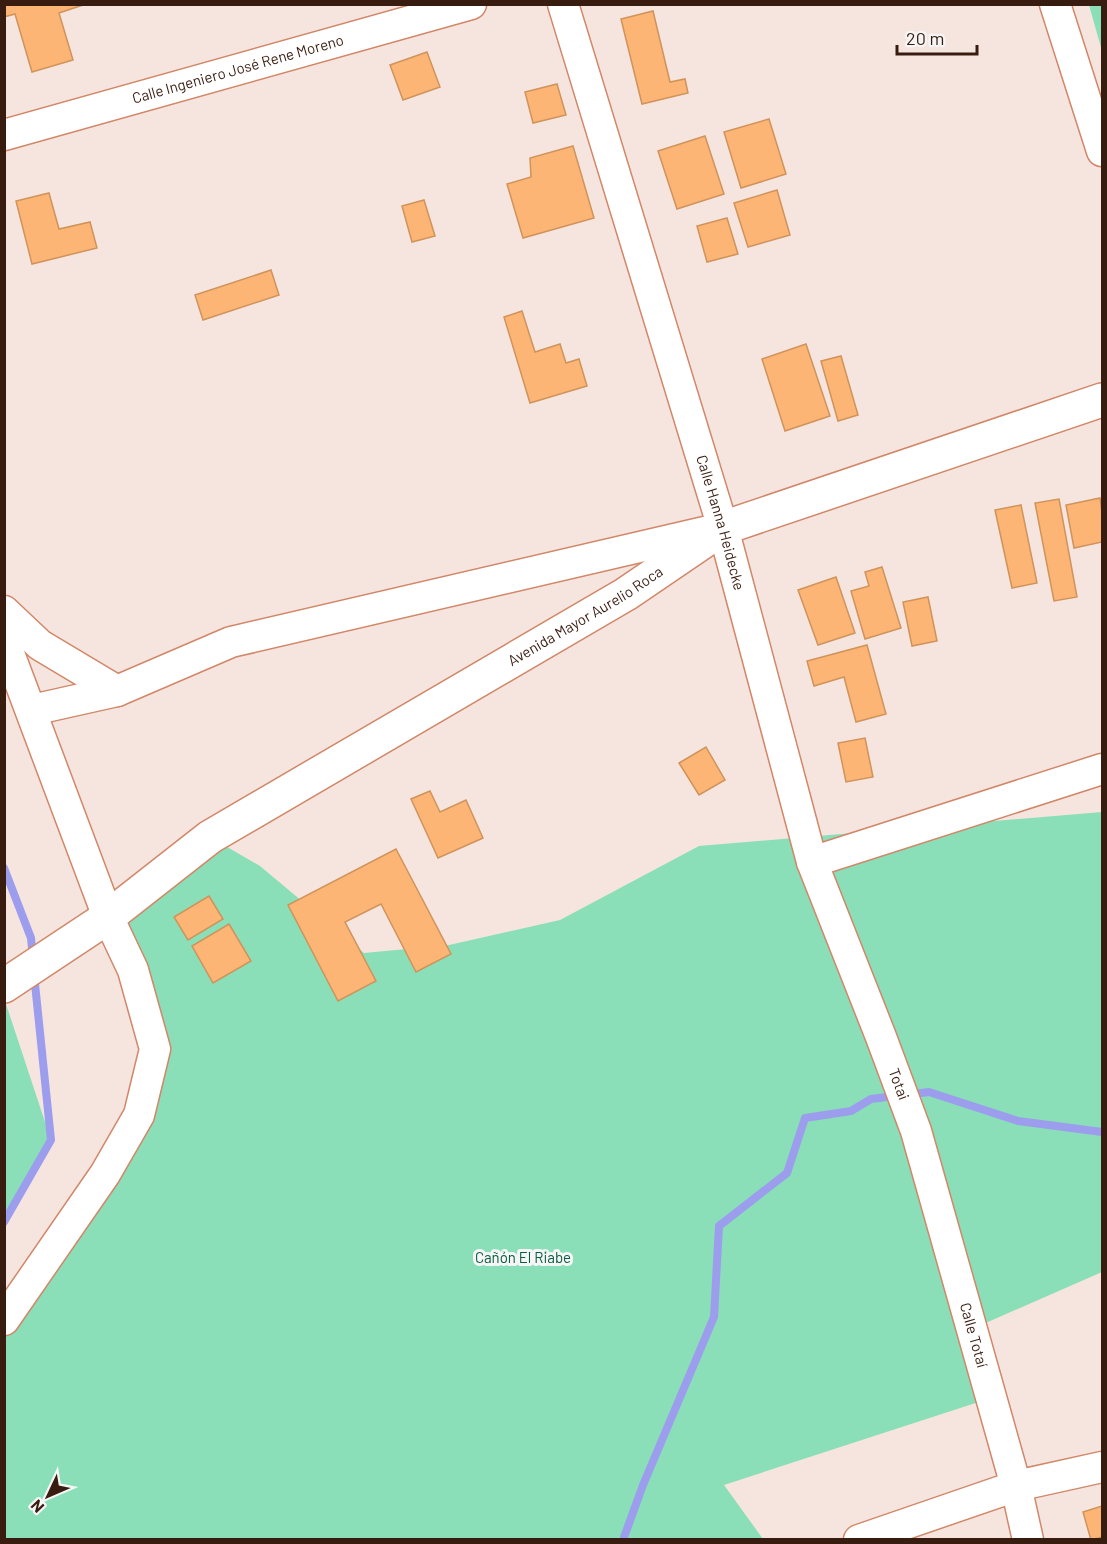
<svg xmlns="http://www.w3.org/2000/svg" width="1107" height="1544" font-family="Barlow,sans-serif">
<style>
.green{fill:#8adfb8}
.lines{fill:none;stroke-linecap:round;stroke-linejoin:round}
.stream{stroke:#9d9dee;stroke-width:8}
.building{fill:#fcb574;stroke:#cf935b;stroke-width:1.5}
.minor-casing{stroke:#d18768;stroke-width:33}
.major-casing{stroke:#d18768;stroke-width:36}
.minor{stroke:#fff;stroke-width:30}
.major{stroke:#fff;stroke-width:33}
.labels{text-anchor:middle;stroke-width:6;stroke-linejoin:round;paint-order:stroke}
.street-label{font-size:15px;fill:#391c10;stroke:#f6f6f6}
.park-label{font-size:15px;fill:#085c3f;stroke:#f6f6f6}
</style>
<rect width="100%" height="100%" fill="#f6e5df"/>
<g class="green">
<polygon points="1089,5 1102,5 1102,51"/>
<polygon points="1102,812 1102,1272 972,1329 991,1398 724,1485 763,1539 5,1540 5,1320 105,1174 155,1049 108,917 210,837 260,866 364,953 449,945 560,920 699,846"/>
<polygon points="4,998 51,1140 5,1222 4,1222"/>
</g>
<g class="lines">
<g class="stream">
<polyline points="4,868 31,938 33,958"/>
<polyline points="4,1222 51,1140 34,974"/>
<polyline points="623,1540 643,1485 714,1317 719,1226 787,1173 805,1118 851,1111 871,1099 929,1092 1018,1121 1102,1132"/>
</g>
</g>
<g class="building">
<polygon points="4,4 86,4 59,13 73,60 32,72 15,14 4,17"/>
<polygon points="653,11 670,82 685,79 688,93 642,104 621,19"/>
<polygon points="427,52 440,87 403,100 390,65"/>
<polygon points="557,84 566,115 533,123 525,92"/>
<polygon points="769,119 786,174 741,188 724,132"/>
<polygon points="705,136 724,194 677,209 658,151"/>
<polygon points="573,146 594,218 523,238 507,184 531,177 530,158"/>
<polygon points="777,190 790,235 748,247 734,203"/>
<polygon points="49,193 59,229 90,222 97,248 32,264 16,201"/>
<polygon points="424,200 435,236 412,242 402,206"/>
<polygon points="727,218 738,254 707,262 697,226"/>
<polygon points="271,270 279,295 203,320 195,295"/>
<polygon points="522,311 535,352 560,344 566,363 579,359 587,386 530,403 504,317"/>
<polygon points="806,344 830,416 785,431 762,359"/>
<polygon points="841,356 858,415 838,421 821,361"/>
<polygon points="1100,498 1102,513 1102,542 1074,548 1066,505"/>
<polygon points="1059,499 1077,597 1054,601 1035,503"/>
<polygon points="1021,505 1037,583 1012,588 995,510"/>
<polygon points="882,567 901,628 865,639 851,591 869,586 865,572"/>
<polygon points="836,577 855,633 818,645 798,590"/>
<polygon points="928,597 937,641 912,646 903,602"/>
<polygon points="867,645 886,714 856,722 844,677 814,686 807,661"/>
<polygon points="865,738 873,777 846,782 838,743"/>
<polygon points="706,747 725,780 699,795 679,763"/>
<polygon points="430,791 440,812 466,800 483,838 438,858 411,799"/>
<polygon points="396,849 451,954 416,972 381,904 345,922 376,981 338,1001 288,905"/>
<polygon points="209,896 223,919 188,940 174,917"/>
<polygon points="229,924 251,961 213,983 192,946"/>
<polygon points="1102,1506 1102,1537 1091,1540 1083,1512"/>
</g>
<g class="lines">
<defs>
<g id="minor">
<path id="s1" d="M563 4 723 528 812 862 881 1037 916 1131 1016 1486 1028 1540"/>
<polyline points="1055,4 1102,151"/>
<path id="s2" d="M4 135 471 4"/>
<polyline points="4,611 40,645 117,691"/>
<polyline points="4,640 108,917 133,970 155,1049 139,1115 105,1174 4,1320"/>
<polyline points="32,710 117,691 231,642 717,529"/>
<polyline points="812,862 1102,769"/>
<polyline points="859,1540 1016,1486 1102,1467"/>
</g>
<g id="major">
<path id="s3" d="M4 986 108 917 210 837 626 594 723 528 1102 400"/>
</g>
</defs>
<use href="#minor" class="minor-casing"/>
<use href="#major" class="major-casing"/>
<use href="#minor" class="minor"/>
<use href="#major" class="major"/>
</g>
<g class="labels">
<g class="street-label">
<text dy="5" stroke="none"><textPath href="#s2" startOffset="243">Calle Ingeniero José Rene Moreno</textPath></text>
<text dy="5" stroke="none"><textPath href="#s1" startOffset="542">Calle Hanna Heidecke</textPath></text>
<text dy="5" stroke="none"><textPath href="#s3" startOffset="690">Avenida Mayor Aurelio Roca</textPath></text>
<text dy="5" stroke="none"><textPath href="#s1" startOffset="1132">Totai</textPath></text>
<text dy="5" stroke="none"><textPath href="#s1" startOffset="1394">Calle Totaí</textPath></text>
</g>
<g class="park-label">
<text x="523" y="1263">Cañón El Riabe</text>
</g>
</g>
<rect width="1107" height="1544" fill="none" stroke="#391c10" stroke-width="12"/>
<g transform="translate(48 1496) rotate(226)" stroke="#f6f6f6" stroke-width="4.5" paint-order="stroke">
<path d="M0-4.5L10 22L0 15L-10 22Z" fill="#391c10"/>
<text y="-9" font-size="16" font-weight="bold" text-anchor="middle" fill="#391c10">N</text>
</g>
<path d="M897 45v9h80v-9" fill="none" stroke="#391c10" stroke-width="3"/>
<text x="906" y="45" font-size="18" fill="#391c10" stroke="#f6f6f6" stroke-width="4.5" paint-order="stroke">20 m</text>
</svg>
